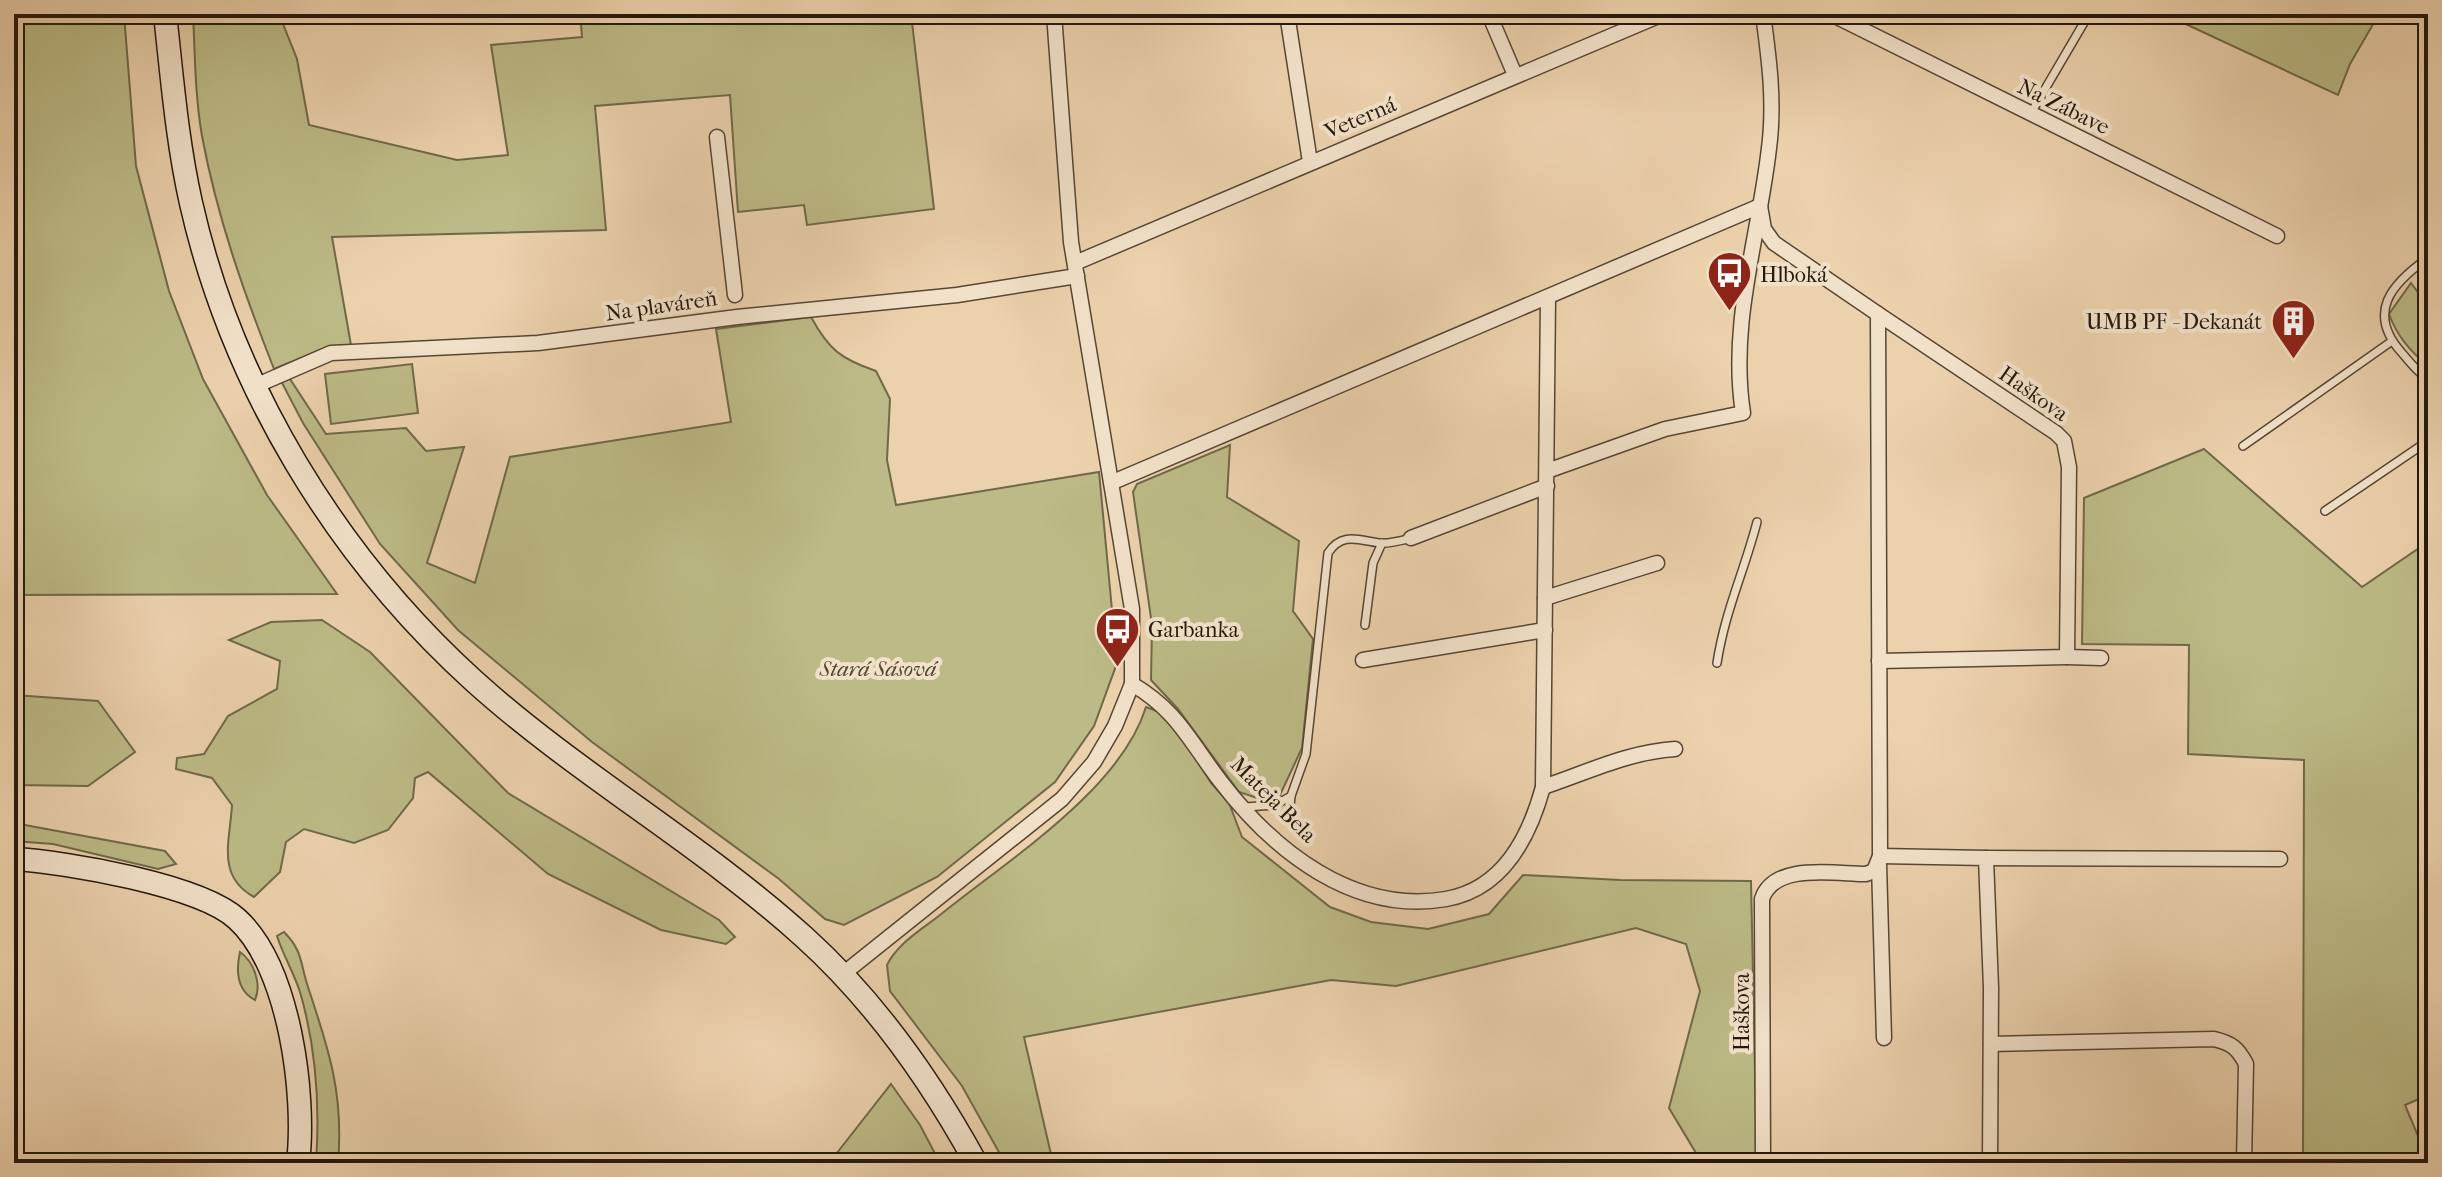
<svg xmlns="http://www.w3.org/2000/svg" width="2442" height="1177" font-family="'IM FELL French Canon',serif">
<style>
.green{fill:#bcba86;stroke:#706949;stroke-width:2}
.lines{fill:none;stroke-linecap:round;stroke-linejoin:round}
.lane-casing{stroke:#564634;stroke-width:10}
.street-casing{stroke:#564634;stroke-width:17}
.secondary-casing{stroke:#25180c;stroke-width:25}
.lane{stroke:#f2e1c9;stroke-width:7}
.street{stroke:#f2e1c9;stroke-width:14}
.secondary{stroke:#f2e1c9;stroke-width:22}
.labels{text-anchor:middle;stroke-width:8;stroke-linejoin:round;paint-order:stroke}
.street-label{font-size:22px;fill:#25180c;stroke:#f2e1c9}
.poi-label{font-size:22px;fill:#25180c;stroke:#f2e1c9;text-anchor:start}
.park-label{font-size:22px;font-style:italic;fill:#524931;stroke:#f2e1c9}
</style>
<rect width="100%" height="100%" fill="#ebd1ac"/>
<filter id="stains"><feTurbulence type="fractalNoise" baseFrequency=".0025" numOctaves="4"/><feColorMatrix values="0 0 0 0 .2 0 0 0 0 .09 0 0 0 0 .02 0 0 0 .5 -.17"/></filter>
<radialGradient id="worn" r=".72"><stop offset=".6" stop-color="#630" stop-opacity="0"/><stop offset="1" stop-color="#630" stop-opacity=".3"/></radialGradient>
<g class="green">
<polygon points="14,14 124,14 136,166 169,291 203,379 267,495 337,594 14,595"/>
<path d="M193 14H279L297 59 309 125 457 160 508 155 491 45 582 37 580 14H911L934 209 807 225 804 205 738 212 730 95 595 106 606 230 332 237 351 345 318 351 274 369C244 293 217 217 202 136 195 96 195 54 193 14Z"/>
<polygon points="2164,14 2379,14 2350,64 2338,95"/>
<path d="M2411 283 2428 306V366C2410 351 2397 336 2389 314Z"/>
<path d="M811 317C829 350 841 359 876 371L890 399 887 460 896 505 1099 472 1117 663 1094 726 1055 782 937 877 844 925 825 919 779 879 592 742 458 630 380 544 303 423 280 379 288 376 326 434 406 428 426 451 464 447 427 563 475 583 510 457 731 422 716 329Z"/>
<polygon points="412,364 418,413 331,424 325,374"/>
<polygon points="1230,445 1227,497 1299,541 1293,611 1313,639 1302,748 1280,795 1257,798 1239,792 1178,709 1151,680 1152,625 1133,492 1137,484"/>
<polygon points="2204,449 2362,587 2428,542 2428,1095 2405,1105 2418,1136 2428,1132 2428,1163 2303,1163 2304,760 2188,754 2189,645 2082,644 2084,498"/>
<path d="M322 620 370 652 508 793 719 920 735 937 726 944 661 930 548 874 428 772 415 778 413 798 388 830 354 843 304 829 286 842 280 872 254 897C216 876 230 841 232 805L212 778 176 769 177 758 204 754 228 716 277 689 280 661 229 640 271 622Z"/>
<polygon points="14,695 98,701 135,752 88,786 14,785"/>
<path d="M1146 707 1162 713 1185 741 1211 783 1229 803 1242 837 1330 907 1371 922 1428 929 1489 914 1523 875 1620 880 1751 881 1757 1163H1702L1669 1108 1700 991 1686 944 1636 928 1396 986 1331 980 1024 1037 1053 1163H1005L962 1086 890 991 887 965C897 944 922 929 940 915 1006 861 1120 791 1146 707Z"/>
<polygon points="14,823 165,851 176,864 158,869 53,844 14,841"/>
<path d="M284 932C303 951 300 963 308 987 329 1050 344 1095 338 1163H316C320 1106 316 1047 300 992 294 973 283 955 277 936Z"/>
<path d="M240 952C254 962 262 984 255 1000 236 990 236 970 240 952Z"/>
<polygon points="891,1084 920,1125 940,1163 833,1163 833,1158"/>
</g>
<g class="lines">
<defs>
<g id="lane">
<polyline points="2031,113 2089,14"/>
<path d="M2428 258C2391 284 2366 313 2402 353 2410 362 2418 373 2428 379"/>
<polyline points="2243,446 2392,341"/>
<polyline points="2325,511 2428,441"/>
<polyline points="1365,625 1373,563 1382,543"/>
<path d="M1717 663C1725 611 1744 572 1757 522"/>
<path d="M1245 807 1275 805 1291 796 1306 754 1328 553C1342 532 1358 540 1379 543 1390 544 1400 541 1411 538"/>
<polyline points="1289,818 1291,796"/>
</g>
<g id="street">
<polyline points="1287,14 1310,162"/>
<polyline points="1489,14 1515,75"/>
<polyline points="1831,14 2277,236"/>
<polyline points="717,137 735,295"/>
<path d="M1760 206 1764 229 1774 243 1878 314 1880 856 1874 871 1866 874C1835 874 1774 862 1762 899L1763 1163"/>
<polyline points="1075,263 1663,14"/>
<polyline points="1878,314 2056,433 2064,441 2069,467 2067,657 1879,661"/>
<polyline points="255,386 331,353 538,343 737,317 957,295 1077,276"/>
<path d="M1547 471 1665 429 1743 413C1729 323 1759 237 1769 148 1775 103 1769 58 1763 14"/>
<polyline points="1113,482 1760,206"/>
<polyline points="1411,538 1547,486"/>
<polyline points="1545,598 1657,563"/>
<polyline points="2067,657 2101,658"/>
<polyline points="1363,660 1545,630"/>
<path d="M1132 684C1178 711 1190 742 1221 782 1274 851 1354 915 1446 899 1503 889 1529 838 1543 787L1548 297"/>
<path d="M1543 787C1588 772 1628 752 1675 749"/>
<polyline points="1880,856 1986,858 1991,988 1990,1163"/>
<polyline points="1986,858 2280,859"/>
<polyline points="1879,864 1884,1038"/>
<polyline points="843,974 1062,799 1094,762 1115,726 1132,684 1132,609 1071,242 1054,14"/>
<path d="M1991 1044 2214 1039C2231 1043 2238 1048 2246 1064L2244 1163"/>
</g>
<g id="secondary">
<path d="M165 14C172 77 177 141 191 203 232 385 336 556 474 681 577 774 700 843 804 937 875 1001 930 1079 976 1163"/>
<path d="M14 859C66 862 200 885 237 919 290 967 306 1096 298 1163"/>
</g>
</defs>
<use href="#lane" class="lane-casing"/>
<use href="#street" class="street-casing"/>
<use href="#secondary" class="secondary-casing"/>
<use href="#lane" class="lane"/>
<use href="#street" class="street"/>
<use href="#secondary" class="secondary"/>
</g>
<defs>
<symbol id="bus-pin" viewBox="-11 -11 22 30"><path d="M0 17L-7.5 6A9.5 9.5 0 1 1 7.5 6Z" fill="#8f2418" stroke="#f2e1c9"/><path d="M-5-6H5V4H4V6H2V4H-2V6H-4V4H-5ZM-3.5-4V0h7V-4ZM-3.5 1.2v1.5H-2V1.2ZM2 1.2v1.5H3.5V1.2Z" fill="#fff"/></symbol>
<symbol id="building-pin" viewBox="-11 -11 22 30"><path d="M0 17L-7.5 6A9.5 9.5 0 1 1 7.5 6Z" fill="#8f2418" stroke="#f2e1c9"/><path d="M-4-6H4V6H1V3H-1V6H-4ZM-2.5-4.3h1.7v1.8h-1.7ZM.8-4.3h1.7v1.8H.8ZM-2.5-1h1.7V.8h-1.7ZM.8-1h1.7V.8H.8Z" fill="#fff"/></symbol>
</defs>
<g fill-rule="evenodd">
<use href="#bus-pin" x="1704" y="248" width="51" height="69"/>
<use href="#building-pin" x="2268" y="296" width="51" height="69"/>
<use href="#bus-pin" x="1092" y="604" width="51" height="69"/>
</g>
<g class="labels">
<g class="street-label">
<text transform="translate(2064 106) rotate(26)" y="8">Na Zábave</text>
<text transform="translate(1360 117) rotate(-23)" y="8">Veterná</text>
<text transform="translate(661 305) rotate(-8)" y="8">Na plaváreň</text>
<text transform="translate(2034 393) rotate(35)" y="8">Haškova</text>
<text transform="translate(1274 799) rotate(45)" y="8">Mateja Bela</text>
<text transform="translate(1741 1012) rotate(-90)" y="8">Haškova</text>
</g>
<g class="poi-label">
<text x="1760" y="282">Hlboká</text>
<text x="2262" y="329" text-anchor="end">UMB PF - Dekanát</text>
<text x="1148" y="637">Garbanka</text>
</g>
<g class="park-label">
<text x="878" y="676">Stará Sásová</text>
</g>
</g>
<rect width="2442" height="1177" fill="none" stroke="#ebd1ac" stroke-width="48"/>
<rect x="16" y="16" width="2410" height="1145" fill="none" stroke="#25180c" stroke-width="4"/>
<rect x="24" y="24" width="2394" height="1129" fill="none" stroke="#25180c" stroke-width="2"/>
<rect width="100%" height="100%" filter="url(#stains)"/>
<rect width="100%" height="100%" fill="url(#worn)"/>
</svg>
